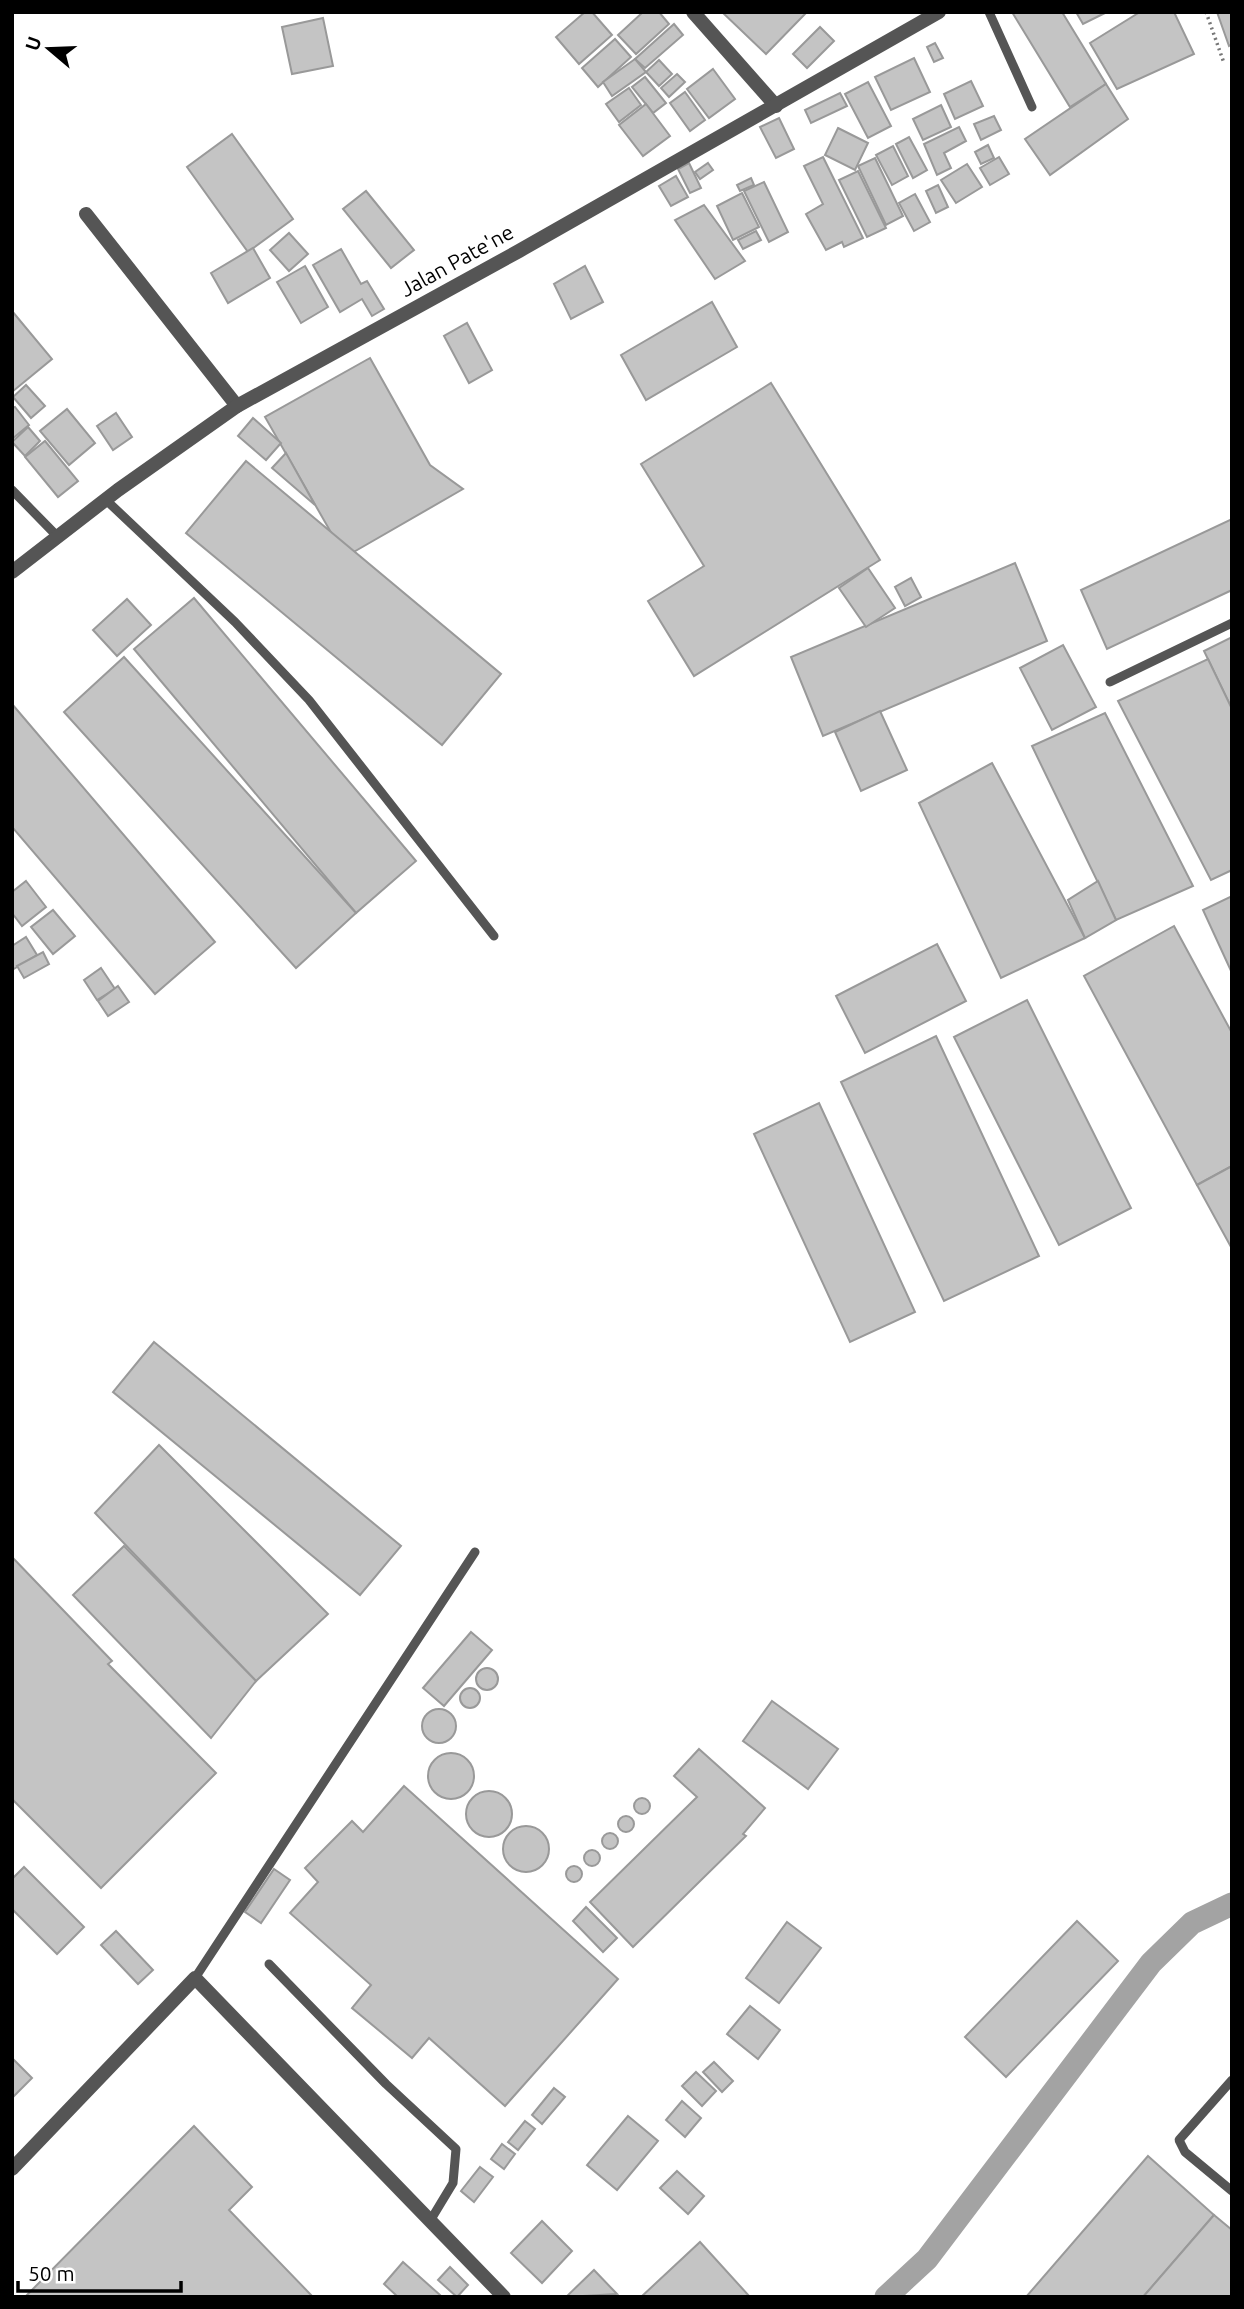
<svg xmlns="http://www.w3.org/2000/svg" width="1244" height="2309" font-family="Ubuntu,sans-serif">
<style>
.lines{fill:none;stroke-linecap:round;stroke-linejoin:round}
.canal{stroke:#a3a3a3;stroke-width:23}
.building{fill:#c4c4c4;stroke:#999;stroke-width:2}
.path{stroke:#777;stroke-width:3.5;stroke-dasharray:2 3.5;stroke-linecap:butt}
.service{stroke:#555;stroke-width:9}
.minor{stroke:#555;stroke-width:14}
.tertiary{stroke:#555;stroke-width:14}
.labels{text-anchor:middle;stroke-width:5;stroke-linejoin:round;paint-order:stroke}
.street-label{font-size:21px;fill:#000;stroke:#fff}
</style>
<rect width="100%" height="100%" fill="#fff"/>
<g class="lines">
<polyline class="canal" points="886,2297 927,2259 1151,1963 1192,1923 1232,1904"/>
</g>
<g class="building">
<polygon points="585,12 592,12 612,35 579,64 556,37"/>
<polygon points="643,12 659,12 669,24 636,54 618,35"/>
<polygon points="722,12 803,12 805,14 766,54"/>
<polygon points="1012,12 1062,12 1106,84 1070,107"/>
<polygon points="1076,12 1107,12 1083,24"/>
<polygon points="1140,12 1174,12 1194,54 1117,89 1090,43"/>
<polygon points="1217,12 1232,12 1232,44 1229,46"/>
<polygon points="323,18 333,66 292,74 282,27"/>
<polygon points="674,24 683,35 645,68 635,59"/>
<polygon points="820,27 834,41 807,68 793,54"/>
<polygon points="615,39 631,57 598,87 582,68"/>
<polygon points="935,43 943,58 934,62 927,47"/>
<polygon points="914,58 930,92 891,110 875,77"/>
<polygon points="635,59 646,72 612,96 603,82"/>
<polygon points="659,60 672,74 659,86 646,72"/>
<polygon points="713,69 735,99 709,118 687,89"/>
<polygon points="677,74 685,82 669,97 661,88"/>
<polygon points="645,77 666,103 653,113 632,87"/>
<polygon points="971,81 983,106 955,119 944,94"/>
<polygon points="868,82 891,126 868,138 845,94"/>
<polygon points="1106,84 1128,119 1050,175 1025,139"/>
<polygon points="629,88 641,105 619,122 606,104"/>
<polygon points="685,92 705,120 690,131 670,103"/>
<polygon points="840,93 847,106 811,123 805,110"/>
<polygon points="646,104 670,136 643,156 619,125"/>
<polygon points="941,105 951,127 923,140 913,119"/>
<polygon points="994,116 1001,130 981,140 974,124"/>
<polygon points="779,118 794,149 776,158 760,127"/>
<polygon points="959,127 966,141 944,153 951,168 937,175 924,144"/>
<polygon points="838,128 868,143 855,170 825,155"/>
<polygon points="232,134 293,219 248,252 187,167"/>
<polygon points="909,137 927,170 913,178 896,144"/>
<polygon points="988,145 994,158 981,164 975,152"/>
<polygon points="893,146 908,176 892,185 876,155"/>
<polygon points="823,157 863,238 844,247 842,242 826,250 806,214 823,204 804,166"/>
<polygon points="999,157 1009,174 990,185 980,168"/>
<polygon points="875,158 903,216 886,225 858,166"/>
<polygon points="689,163 701,188 690,193 678,169"/>
<polygon points="708,163 713,170 700,179 695,172"/>
<polygon points="967,164 982,187 956,203 941,180"/>
<polygon points="858,171 886,228 867,237 839,180"/>
<polygon points="676,176 688,197 671,206 659,186"/>
<polygon points="751,178 754,185 740,191 737,185"/>
<polygon points="764,182 788,232 769,242 744,191"/>
<polygon points="938,185 948,207 936,213 926,191"/>
<polygon points="366,191 414,250 391,268 343,209"/>
<polygon points="742,193 759,227 733,240 717,206"/>
<polygon points="915,194 930,222 914,231 899,203"/>
<polygon points="704,205 745,261 715,279 675,220"/>
<polygon points="756,231 761,240 743,249 738,240"/>
<polygon points="289,233 308,254 289,271 270,250"/>
<polygon points="253,248 270,278 228,303 211,273"/>
<polygon points="341,249 361,284 367,281 384,309 372,316 362,299 340,312 313,265"/>
<polygon points="305,266 328,307 301,323 277,282"/>
<polygon points="585,266 603,302 571,319 554,284"/>
<polygon points="712,302 737,347 646,400 621,355"/>
<polygon points="12,311 52,359 12,392"/>
<polygon points="467,323 492,370 469,383 444,336"/>
<polygon points="370,358 430,465 463,489 345,557 265,417"/>
<polygon points="771,383 880,560 694,676 648,601 704,566 641,464"/>
<polygon points="26,385 45,406 31,418 13,397"/>
<polygon points="15,407 29,425 12,439 12,408"/>
<polygon points="67,409 95,443 69,465 40,431"/>
<polygon points="116,413 132,437 113,450 97,426"/>
<polygon points="253,418 281,443 266,460 238,436"/>
<polygon points="28,427 40,441 25,456 12,442"/>
<polygon points="45,441 78,481 58,497 25,457"/>
<polygon points="286,453 315,505 272,468"/>
<polygon points="246,461 501,674 442,745 186,533"/>
<polygon points="1232,519 1232,590 1107,649 1081,590"/>
<polygon points="1015,563 1047,641 823,736 791,657"/>
<polygon points="868,568 895,608 866,627 839,588"/>
<polygon points="911,578 921,597 905,606 895,587"/>
<polygon points="194,598 416,861 356,913 134,649"/>
<polygon points="127,599 151,625 117,656 93,630"/>
<polygon points="1232,637 1232,709 1204,651"/>
<polygon points="1063,645 1096,707 1052,730 1020,668"/>
<polygon points="124,657 356,913 296,968 64,712"/>
<polygon points="1208,659 1232,709 1232,870 1211,880 1118,701"/>
<polygon points="12,704 215,942 155,994 12,827"/>
<polygon points="880,711 907,770 861,791 835,732"/>
<polygon points="1105,713 1193,886 1116,920 1032,746"/>
<polygon points="992,763 1085,938 1001,978 919,803"/>
<polygon points="26,881 46,907 22,926 12,913 12,892"/>
<polygon points="1098,881 1116,920 1085,938 1068,900"/>
<polygon points="1232,896 1232,973 1203,910"/>
<polygon points="53,910 75,936 53,954 31,927"/>
<polygon points="1174,926 1232,1033 1232,1166 1197,1185 1084,976"/>
<polygon points="26,937 37,955 12,970 12,946"/>
<polygon points="937,944 966,1001 865,1053 836,996"/>
<polygon points="43,952 49,964 24,978 17,966"/>
<polygon points="101,968 115,989 97,1000 84,980"/>
<polygon points="118,986 129,1002 108,1016 98,1001"/>
<polygon points="1027,1000 1131,1208 1059,1245 954,1037"/>
<polygon points="936,1036 1039,1256 944,1301 841,1082"/>
<polygon points="819,1103 915,1312 850,1342 754,1134"/>
<polygon points="1232,1166 1232,1247 1231,1247 1197,1185"/>
<polygon points="154,1342 401,1546 360,1595 113,1392"/>
<polygon points="159,1445 328,1614 256,1681 95,1513"/>
<polygon points="124,1546 256,1681 211,1738 73,1595"/>
<polygon points="12,1557 112,1661 108,1664 216,1773 101,1888 12,1799"/>
<polygon points="471,1632 492,1650 444,1706 423,1688"/>
<circle cx="487" cy="1679" r="11"/>
<circle cx="470" cy="1698" r="10"/>
<polygon points="772,1701 838,1749 808,1789 743,1741"/>
<circle cx="439" cy="1726" r="17"/>
<polygon points="699,1749 765,1808 743,1834 746,1836 633,1947 590,1902 697,1797 674,1776"/>
<circle cx="451" cy="1776" r="23"/>
<polygon points="404,1786 618,1979 505,2106 429,2038 412,2058 352,2008 371,1985 290,1913 318,1882 305,1868 352,1821 363,1832"/>
<circle cx="489" cy="1814" r="23"/>
<circle cx="642" cy="1806" r="8"/>
<circle cx="626" cy="1824" r="8"/>
<circle cx="526" cy="1849" r="23"/>
<circle cx="610" cy="1841" r="8"/>
<circle cx="592" cy="1858" r="8"/>
<circle cx="574" cy="1874" r="8"/>
<polygon points="24,1867 84,1927 57,1954 12,1909 12,1879"/>
<polygon points="274,1869 290,1880 261,1923 245,1912"/>
<polygon points="586,1907 617,1938 603,1952 573,1921"/>
<polygon points="1077,1921 1118,1961 1006,2077 965,2037"/>
<polygon points="787,1922 821,1948 779,2003 746,1978"/>
<polygon points="116,1931 153,1970 138,1984 101,1945"/>
<polygon points="750,2006 780,2030 758,2059 727,2034"/>
<polygon points="12,2058 32,2078 12,2098"/>
<polygon points="714,2062 733,2081 722,2092 703,2072"/>
<polygon points="696,2072 716,2091 702,2106 682,2086"/>
<polygon points="554,2088 565,2097 542,2124 532,2115"/>
<polygon points="682,2101 701,2118 685,2137 666,2120"/>
<polygon points="628,2116 658,2141 617,2190 587,2165"/>
<polygon points="525,2121 535,2129 518,2150 508,2142"/>
<polygon points="194,2126 252,2187 229,2210 313,2297 25,2297"/>
<polygon points="502,2144 515,2154 504,2169 491,2159"/>
<polygon points="1148,2156 1214,2215 1143,2297 1026,2297"/>
<polygon points="480,2167 493,2177 474,2202 461,2191"/>
<polygon points="677,2171 704,2196 688,2214 660,2188"/>
<polygon points="1214,2215 1232,2230 1232,2297 1143,2297"/>
<polygon points="542,2221 572,2251 542,2283 511,2253"/>
<polygon points="700,2242 750,2297 641,2297"/>
<polygon points="403,2262 440,2295 439,2297 398,2297 384,2284"/>
<polygon points="450,2267 468,2285 457,2297 438,2280"/>
<polygon points="594,2270 617,2294 566,2297"/>
</g>
<g class="lines">
<polyline class="path" points="1206,12 1224,63"/>
<g class="service">
<polyline points="989,12 1032,107"/>
<polyline points="12,490 58,537"/>
<polyline points="106,500 235,622 309,700 494,936"/>
<polyline points="1110,682 1232,623"/>
<polyline points="269,1964 386,2084 456,2149 453,2183 430,2221"/>
<polyline points="195,1978 475,1552"/>
<polyline points="1232,2080 1179,2140 1185,2152 1232,2191"/>
</g>
<g class="minor">
<polyline points="693,12 776,106"/>
<polyline points="86,214 237,406"/>
<polyline points="12,2169 195,1978 504,2297"/>
</g>
<polyline class="tertiary" points="12,572 118,490 237,406 519,251 939,12"/>
</g>
<g class="labels">
<g class="street-label">
<text transform="translate(457 261) rotate(-29)" y="7">Jalan Pate'ne</text>
</g>
</g>
<rect width="1244" height="2309" fill="none" stroke="#000000" stroke-width="28"/>
<g transform="translate(49 49) rotate(289)" stroke="#ffffff" stroke-width="5" paint-order="stroke">
<path d="M0-5L12 26L0 18L-12 26Z" fill="#000000"/>
<text y="-10" font-size="19" font-weight="bold" text-anchor="middle" fill="#000000">U</text>
</g>
<path d="M18 2281v10h163v-10" fill="none" stroke="#000000" stroke-width="3.5"/>
<text x="28" y="2281" font-size="21" fill="#000000" stroke="#ffffff" stroke-width="5" paint-order="stroke">50 m</text>
</svg>
